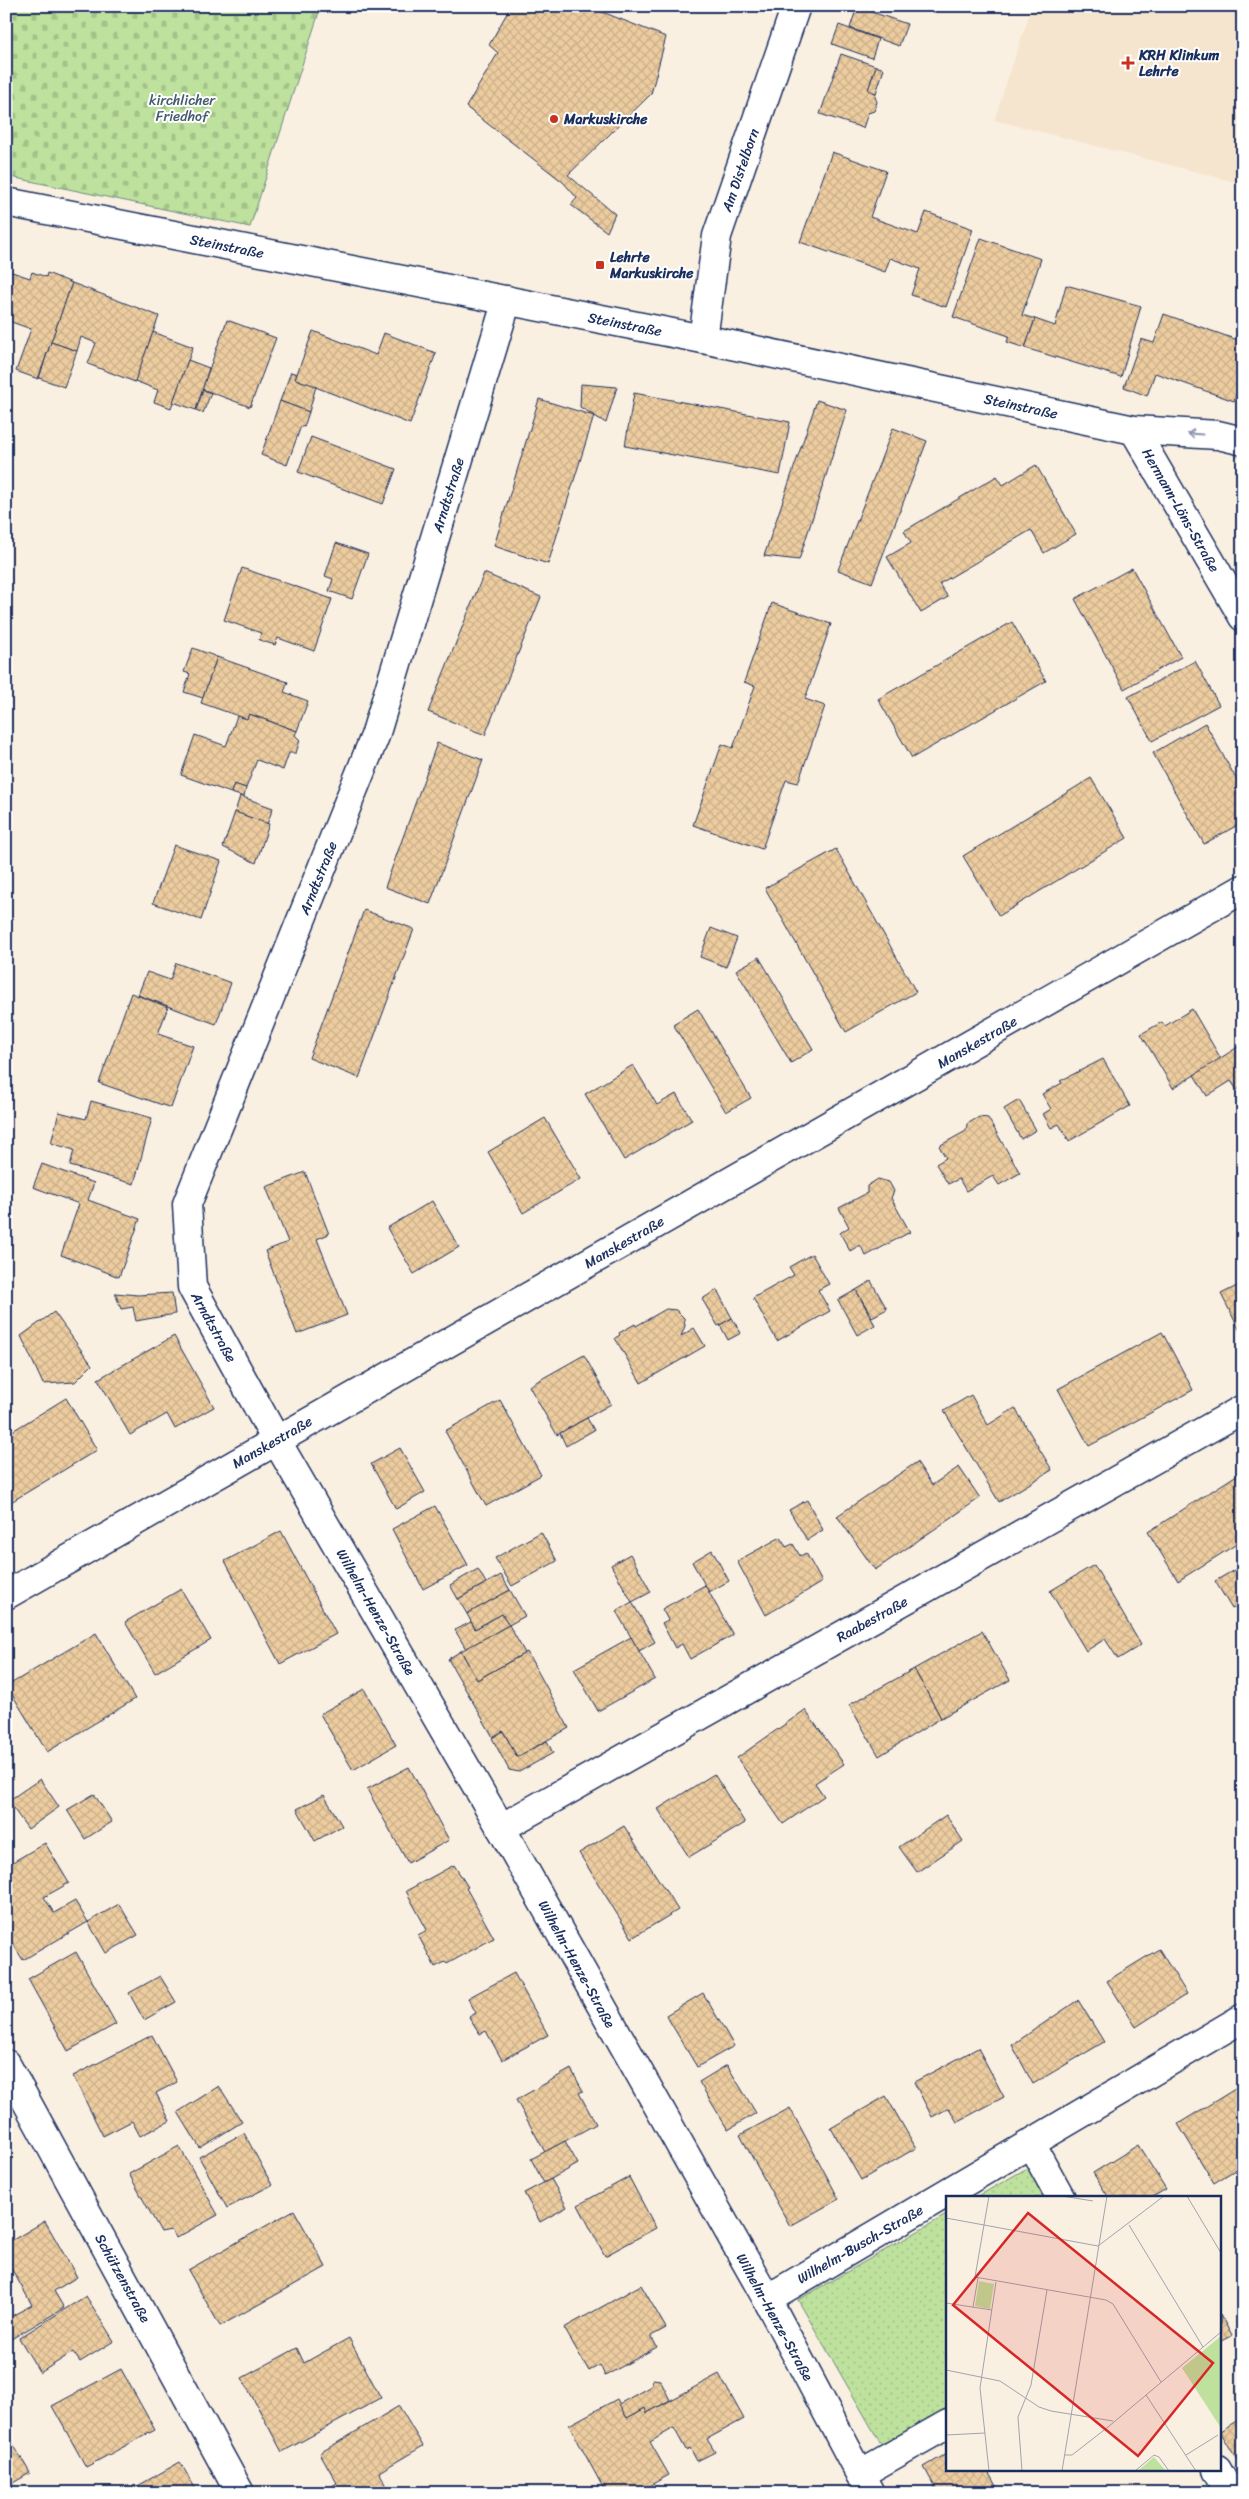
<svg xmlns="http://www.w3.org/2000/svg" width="1249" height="2499" font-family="Sriracha,sans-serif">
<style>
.built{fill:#f6e5ce}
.cemetery{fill:url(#cemetery-stones);stroke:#6c887e}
.park{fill:url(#park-dots);stroke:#6c887e}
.building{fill:url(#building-cross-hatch);stroke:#1b2f5e}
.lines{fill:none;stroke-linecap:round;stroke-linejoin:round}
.minor-casing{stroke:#1b2f5e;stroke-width:31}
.minor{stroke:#fff;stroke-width:28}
.oneway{stroke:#8d97ae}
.poi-dot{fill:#c8321e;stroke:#fff;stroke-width:2}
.labels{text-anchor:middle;stroke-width:4;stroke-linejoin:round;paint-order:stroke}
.poi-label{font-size:14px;font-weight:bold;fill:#1b2f5e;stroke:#fff;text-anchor:start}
.park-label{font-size:14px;fill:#445c6e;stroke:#fff}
.street-label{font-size:14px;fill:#1b2f5e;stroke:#fff}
.inset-road{fill:none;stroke:#a1a3ad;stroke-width:1}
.view{fill:#d62828;fill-opacity:0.15;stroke:#d62828;stroke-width:2.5}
.inset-edge{fill:none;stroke:#1b2f5e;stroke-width:2.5}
</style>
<defs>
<pattern id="cemetery-stones" width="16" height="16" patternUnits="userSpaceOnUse" patternTransform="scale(1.25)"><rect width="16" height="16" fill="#bee29d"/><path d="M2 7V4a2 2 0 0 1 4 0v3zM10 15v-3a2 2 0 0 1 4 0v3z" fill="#a3c28a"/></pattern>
<pattern id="park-dots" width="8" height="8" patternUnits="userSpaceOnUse" patternTransform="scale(1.25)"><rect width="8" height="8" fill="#bee29d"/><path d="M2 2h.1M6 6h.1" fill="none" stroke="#a3c28a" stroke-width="1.8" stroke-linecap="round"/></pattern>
<pattern id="building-cross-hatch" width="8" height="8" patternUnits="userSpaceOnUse" patternTransform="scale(1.25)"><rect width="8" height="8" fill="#edcc9f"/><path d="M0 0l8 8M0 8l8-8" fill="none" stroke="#cbb08b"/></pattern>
</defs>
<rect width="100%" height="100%" fill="#faf0e2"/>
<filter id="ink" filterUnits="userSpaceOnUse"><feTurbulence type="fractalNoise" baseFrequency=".02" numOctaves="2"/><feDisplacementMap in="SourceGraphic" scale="10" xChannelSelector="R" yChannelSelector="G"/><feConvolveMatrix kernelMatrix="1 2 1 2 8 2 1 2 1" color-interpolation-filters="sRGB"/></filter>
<g filter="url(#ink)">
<polygon class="built" points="1032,6 1243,6 1243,184 994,120"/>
<polygon class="cemetery" points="6,6 321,6 250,227 6,176"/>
<g class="park">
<polygon points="1029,2167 1047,2198 975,2198"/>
<polygon points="948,2214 948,2407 882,2446 798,2300"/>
</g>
<g class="building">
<polygon points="511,6 587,6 666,37 651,94 568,175 615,214 607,232 571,205 577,198 563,182 466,107 498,53 489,45"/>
<polygon points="857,7 907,24 899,46 850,28"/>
<polygon points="839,25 878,39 872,58 832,44"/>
<polygon points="841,54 876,66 868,90 876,93 875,97 877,102 874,111 868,113 863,128 820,114"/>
<polygon points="876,66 884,69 876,93 868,90"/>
<polygon points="832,152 886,171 870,217 918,234 926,212 973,229 946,307 911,295 920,269 890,258 885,272 800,242"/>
<polygon points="981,238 1041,259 1022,315 1035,319 1025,348 1007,342 1009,336 953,317"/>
<polygon points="6,270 30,278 32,272 46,277 47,273 72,283 38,379 16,371 31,329 6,320"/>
<polygon points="72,283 159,316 135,382 88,364 96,343 81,337 77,351 51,342"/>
<polygon points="1066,285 1141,306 1121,377 1025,348 1035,319 1055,326"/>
<polygon points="1164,314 1243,342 1243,378 1234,401 1155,373 1147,396 1124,387 1141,339 1154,343"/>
<polygon points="227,320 276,338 250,407 202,389"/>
<polygon points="313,331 376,355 384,333 436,353 410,424 295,379"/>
<polygon points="153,332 193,347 171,408 154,402 158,390 135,381"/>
<polygon points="51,342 77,351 64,387 39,378"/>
<polygon points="188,360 209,368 196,410 173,402"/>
<polygon points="291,372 297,374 295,379 316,386 309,412 280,401"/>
<polygon points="581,384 617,387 606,423 580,407"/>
<polygon points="203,390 211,393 203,413 196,410"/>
<polygon points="634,393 790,422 780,475 625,446"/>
<polygon points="539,399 594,416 548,564 494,546"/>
<polygon points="817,400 847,410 799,560 764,556"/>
<polygon points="280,401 309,412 304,427 301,426 287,465 261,455"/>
<polygon points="893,428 927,441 872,583 838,570"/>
<polygon points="311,437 396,469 383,504 298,472"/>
<polygon points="1036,465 1076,534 1044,553 1031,530 939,584 948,597 921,613 887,557 911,543 904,531 997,476 1003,485"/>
<polygon points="336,543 368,554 352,599 329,591 333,579 325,576"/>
<polygon points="242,568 332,599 314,651 278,638 275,645 259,640 261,633 224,620"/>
<polygon points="1132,568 1181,657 1124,689 1075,599"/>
<polygon points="484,573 541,597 485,735 428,712"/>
<polygon points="772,603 831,624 805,699 825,706 798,783 786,780 762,849 693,825 722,744 733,748 755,686 744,682"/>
<polygon points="1012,622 1046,681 912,758 878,699"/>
<polygon points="193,648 217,657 203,698 184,692 190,674 184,672"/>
<polygon points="217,657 288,682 284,692 308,701 297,731 249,714 247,719 201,703"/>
<polygon points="1195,661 1219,705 1152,741 1128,697"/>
<polygon points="249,714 297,731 295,735 300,740 296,753 289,753 283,770 257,760 246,788 234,784 231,793 181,775 195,735 226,746 237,716 247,719"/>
<polygon points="1205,723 1243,791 1243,822 1204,844 1153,753"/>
<polygon points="437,743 483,760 430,904 385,887"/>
<polygon points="1091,778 1127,838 999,916 963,856"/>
<polygon points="234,784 246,788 244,797 231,793"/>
<polygon points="240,796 273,808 267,824 235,812"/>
<polygon points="235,812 269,824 256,863 223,847"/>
<polygon points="174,845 221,861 201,920 153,903"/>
<polygon points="836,849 916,992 846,1032 765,888"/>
<polygon points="364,910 414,929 359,1078 309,1058"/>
<polygon points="711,928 737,938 726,967 700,957"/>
<polygon points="759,957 813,1049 791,1063 736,970"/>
<polygon points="176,963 231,983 216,1024 138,995 147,972 170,980"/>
<polygon points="131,993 168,1007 158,1034 193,1046 171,1108 99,1083"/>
<polygon points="698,1009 751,1098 726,1112 673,1024"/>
<polygon points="1192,1009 1221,1059 1173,1088 1141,1034 1162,1022 1165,1026"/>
<polygon points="1241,1045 1243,1048 1243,1086 1237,1090 1231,1081 1207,1096 1194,1075"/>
<polygon points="1103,1059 1130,1106 1069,1141 1059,1124 1051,1128 1043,1114 1051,1109 1042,1094 1062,1083 1060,1081"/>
<polygon points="633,1065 657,1105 676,1094 692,1120 624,1160 585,1094"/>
<polygon points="1019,1100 1036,1130 1021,1139 1004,1109"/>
<polygon points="91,1101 152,1118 134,1184 70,1166 74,1150 51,1143 59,1112 86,1119"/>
<polygon points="979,1117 988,1118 1020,1173 999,1185 993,1176 966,1191 959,1179 948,1184 936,1164 946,1158 939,1146 966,1131 967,1124"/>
<polygon points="545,1118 581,1179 523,1213 488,1152"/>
<polygon points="42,1164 94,1183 88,1200 140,1219 119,1277 61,1255 79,1204 33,1187"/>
<polygon points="305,1172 329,1234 317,1239 347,1315 297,1334 265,1251 288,1242 266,1187"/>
<polygon points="878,1179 889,1182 894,1191 891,1198 910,1232 866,1256 860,1245 850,1251 840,1233 849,1227 839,1208 867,1193 867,1186"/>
<polygon points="432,1201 459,1247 414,1274 387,1228"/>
<polygon points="812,1254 829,1284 818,1290 830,1311 777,1341 753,1298 794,1275 789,1267"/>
<polygon points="871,1281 887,1309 872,1317 856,1290"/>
<polygon points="1243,1283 1243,1337 1221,1294"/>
<polygon points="717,1290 732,1318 718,1326 702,1299"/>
<polygon points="856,1290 875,1325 857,1335 838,1300"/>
<polygon points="115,1293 138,1295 172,1293 175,1314 136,1321 133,1307 121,1309"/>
<polygon points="666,1309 676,1310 684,1318 685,1326 681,1336 694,1328 705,1346 641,1383 615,1338 620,1335 619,1333 635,1324 636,1326"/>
<polygon points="54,1312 92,1365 75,1382 43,1384 21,1336"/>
<polygon points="732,1318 741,1333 728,1340 720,1325"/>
<polygon points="1162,1332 1193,1390 1089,1446 1058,1389"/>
<polygon points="174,1336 214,1407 175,1429 167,1414 130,1435 98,1379"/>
<polygon points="584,1355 611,1404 557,1435 529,1386"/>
<polygon points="971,1395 988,1425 1015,1408 1052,1470 999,1502 944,1411"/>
<polygon points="66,1398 97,1450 6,1505 6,1435"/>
<polygon points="500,1400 541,1475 486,1506 445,1431"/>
<polygon points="587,1418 594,1430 566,1446 560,1433"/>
<polygon points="400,1448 425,1492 396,1509 371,1464"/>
<polygon points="917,1462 932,1485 959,1467 980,1498 875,1570 837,1516"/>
<polygon points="1243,1471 1243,1540 1178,1581 1148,1532"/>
<polygon points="807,1500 823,1530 807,1540 789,1510"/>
<polygon points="435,1506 468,1565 423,1589 392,1529"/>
<polygon points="281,1531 336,1634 280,1664 225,1561"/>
<polygon points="541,1532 557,1561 512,1586 495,1558"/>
<polygon points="781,1537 786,1547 793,1544 800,1556 806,1553 822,1582 766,1615 737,1561"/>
<polygon points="712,1550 729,1581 709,1592 692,1562"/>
<polygon points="630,1554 651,1592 632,1602 611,1565"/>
<polygon points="1094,1565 1141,1645 1118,1659 1105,1639 1086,1651 1050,1591"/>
<polygon points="1243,1565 1243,1603 1232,1609 1215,1581"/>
<polygon points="478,1569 486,1583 458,1599 450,1585"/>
<polygon points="501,1575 510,1590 467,1614 458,1599"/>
<polygon points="705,1585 733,1635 690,1659 682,1644 675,1648 662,1623 668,1620 662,1609"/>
<polygon points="181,1589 211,1640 155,1673 125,1622"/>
<polygon points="510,1590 525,1616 509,1625 502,1614 475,1629 467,1614"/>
<polygon points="632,1602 655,1642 639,1651 616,1611"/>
<polygon points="502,1614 509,1625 466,1649 455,1630 471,1622 475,1629"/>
<polygon points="509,1625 525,1653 477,1680 461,1651"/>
<polygon points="982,1631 1010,1680 941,1718 914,1669"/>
<polygon points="96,1633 135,1699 47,1752 7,1686"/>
<polygon points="631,1637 655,1679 598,1711 574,1669"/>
<polygon points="461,1651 477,1680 527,1652 569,1728 517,1757 503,1731 493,1737 448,1659"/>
<polygon points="914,1669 941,1718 879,1756 849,1705"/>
<polygon points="364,1689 396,1745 353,1770 320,1714"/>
<polygon points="805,1710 844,1764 815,1783 824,1796 783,1824 737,1758"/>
<polygon points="503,1731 517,1757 547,1741 553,1753 519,1772 509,1770 492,1738"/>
<polygon points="409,1767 449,1840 408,1863 367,1789"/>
<polygon points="714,1774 745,1823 689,1857 658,1809"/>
<polygon points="40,1779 59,1807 28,1829 8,1801"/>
<polygon points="94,1794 112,1822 85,1839 67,1810"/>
<polygon points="324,1795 342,1826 315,1841 297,1809"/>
<polygon points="946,1815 963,1841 917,1872 899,1847"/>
<polygon points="624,1826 678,1910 632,1938 579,1853"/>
<polygon points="45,1843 69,1883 44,1897 54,1913 75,1901 88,1922 23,1960 6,1933 6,1866"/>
<polygon points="454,1865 468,1887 466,1888 494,1938 447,1964 445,1962 435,1967 418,1935 427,1930 406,1891"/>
<polygon points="119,1904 138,1935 106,1953 88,1922"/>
<polygon points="1159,1949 1187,1994 1136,2027 1107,1981"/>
<polygon points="76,1952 116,2024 68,2051 28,1979"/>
<polygon points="514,1973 548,2035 502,2060 486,2031 480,2034 469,2017 476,2013 468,1998"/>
<polygon points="160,1976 176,2002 144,2020 129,1993"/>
<polygon points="703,1993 734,2046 697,2067 666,2015"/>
<polygon points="1078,2000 1104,2042 1033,2084 1012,2045"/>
<polygon points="152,2035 177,2082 156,2093 170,2121 140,2136 132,2121 103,2136 73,2076"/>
<polygon points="978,2048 1004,2097 957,2122 949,2108 932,2117 914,2082"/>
<polygon points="727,2065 756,2113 728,2130 699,2082"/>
<polygon points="571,2069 583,2091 579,2093 596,2124 545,2152 516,2100"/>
<polygon points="1243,2084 1243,2165 1214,2183 1178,2124"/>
<polygon points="219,2086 242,2122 200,2148 178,2112"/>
<polygon points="886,2096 916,2148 861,2180 831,2128"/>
<polygon points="790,2108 839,2199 790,2226 740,2135"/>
<polygon points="244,2133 272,2185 227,2208 199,2157"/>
<polygon points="565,2141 578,2164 544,2183 531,2159"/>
<polygon points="1138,2145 1166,2189 1151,2198 1109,2198 1093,2173"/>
<polygon points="179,2146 218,2215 176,2238 171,2230 161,2232 129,2174"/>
<polygon points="629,2177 656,2228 605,2256 578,2205"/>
<polygon points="551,2179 567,2207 540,2222 524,2193"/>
<polygon points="294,2210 326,2267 220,2326 188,2270"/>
<polygon points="45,2221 77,2277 54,2291 64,2308 6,2342 6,2319 32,2305 6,2259 6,2244"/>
<polygon points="641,2285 666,2328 651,2336 657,2347 605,2376 600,2365 589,2371 564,2328"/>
<polygon points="86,2296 114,2341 80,2362 73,2352 40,2373 19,2338"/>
<polygon points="1220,2314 1232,2336 1220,2342"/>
<polygon points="349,2338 381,2398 282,2452 242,2378 297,2348 304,2363"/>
<polygon points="121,2369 155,2430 86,2467 52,2406"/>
<polygon points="719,2374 744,2419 707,2439 715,2452 697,2461 690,2448 686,2450 674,2428 650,2442 669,2475 636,2493 606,2493 569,2425 617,2399 627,2418 645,2408 647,2413"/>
<polygon points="653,2379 660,2380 670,2400 647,2413 645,2408 627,2418 619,2404 651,2386"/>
<polygon points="399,2406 423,2446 379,2472 391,2493 320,2493 337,2483 320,2453"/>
<polygon points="1243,2417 1243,2470 1220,2431"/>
<polygon points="6,2432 30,2473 6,2487"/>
<polygon points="948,2453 948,2470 988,2470 1001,2493 938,2493 924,2467"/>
<polygon points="180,2462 198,2493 128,2493 127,2492"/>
</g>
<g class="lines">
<defs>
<g id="minor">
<polyline points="6,202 703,339 1134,430 1218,435 1243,441"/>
<polyline points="507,300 375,736 187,1204 192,1287 276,1440 501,1828 767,2299 870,2493"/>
<polyline points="703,339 717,236 796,6"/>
<polyline points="1134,430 1243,617"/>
<polyline points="6,1595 1243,889"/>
<polyline points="501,1828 1243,1409"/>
<polyline points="6,2064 240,2493"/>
<polyline points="1031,2144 1061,2198"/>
<polyline points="767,2299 1243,2018"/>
<polyline points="1217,2470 1230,2493"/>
<polyline points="860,2474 948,2424"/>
</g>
</defs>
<use href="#minor" class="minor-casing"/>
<use href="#minor" class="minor"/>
</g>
<defs><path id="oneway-shaft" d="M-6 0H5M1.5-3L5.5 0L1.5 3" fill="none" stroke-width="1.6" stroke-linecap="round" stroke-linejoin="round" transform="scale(1.25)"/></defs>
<use class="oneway" href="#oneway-shaft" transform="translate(1195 434) rotate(-176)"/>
</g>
<g class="poi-dot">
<path d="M1125.5 55.5h5v5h5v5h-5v5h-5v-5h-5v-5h5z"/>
<circle cx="554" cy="119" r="5"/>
<rect x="595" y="260" width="10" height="10" rx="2.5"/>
</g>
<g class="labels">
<g class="poi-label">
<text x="1139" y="60">KRH Klinkum<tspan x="1139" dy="16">Lehrte</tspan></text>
<text x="564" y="124">Markuskirche</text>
<text x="610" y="262">Lehrte<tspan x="610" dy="16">Markuskirche</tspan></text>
</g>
<g class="park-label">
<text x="182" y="105">kirchlicher<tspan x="182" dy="16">Friedhof</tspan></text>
</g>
<g class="street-label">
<text transform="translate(740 170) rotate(-71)" y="5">Am Distelborn</text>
<text transform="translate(227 246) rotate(11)" y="5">Steinstraße</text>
<text transform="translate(625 324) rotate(11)" y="5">Steinstraße</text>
<text transform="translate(1021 406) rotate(12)" y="5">Steinstraße</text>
<text transform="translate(448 495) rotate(-73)" y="5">Arndtstraße</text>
<text transform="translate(1181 510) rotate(60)" y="5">Hermann-Löns-Straße</text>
<text transform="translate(318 878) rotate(-68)" y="5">Arndtstraße</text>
<text transform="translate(977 1042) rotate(-30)" y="5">Manskestraße</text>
<text transform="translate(624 1242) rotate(-30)" y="5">Manskestraße</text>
<text transform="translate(214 1327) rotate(61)" y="5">Arndtstraße</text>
<text transform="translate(272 1442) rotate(-30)" y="5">Manskestraße</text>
<text transform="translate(376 1612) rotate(60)" y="5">Wilhelm-Henze-Straße</text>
<text transform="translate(872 1619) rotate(-29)" y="5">Raabestraße</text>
<text transform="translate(577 1964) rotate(61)" y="5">Wilhelm-Henze-Straße</text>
<text transform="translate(860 2244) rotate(-30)" y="5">Wilhelm-Busch-Straße</text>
<text transform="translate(123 2278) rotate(61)" y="5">Schützenstraße</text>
<text transform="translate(775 2317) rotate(61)" y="5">Wilhelm-Henze-Straße</text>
</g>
</g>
<g transform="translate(946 2196)">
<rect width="275" height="275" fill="#faf0e2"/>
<path d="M208 261 220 275H193V274Z" fill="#bee29d"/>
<path d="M275 140V232L236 172Z" fill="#bee29d"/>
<path d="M33 85 48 88 44 113 29 110Z" fill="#bee29d"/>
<path class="inset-road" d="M43 0 29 81 160 104 167 108 215 186M116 0 147 5M241 0 275 57M0 22 152 50 218 0M183 29 257 151M0 107 46 114M27 111 32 82M0 174 54 185 93 211 105 215 167 225M200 199 250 275M0 239 39 237M119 259H126L162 231 275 136M240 259 272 239M43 275 34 192 50 86M76 275 72 221 85 189 101 94M116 275 161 0M189 275 208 259 213 261 223 275"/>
<path class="view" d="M82 17 267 167 192 260 7 109Z"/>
<rect width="275" height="275" class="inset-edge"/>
</g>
<rect width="1249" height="2499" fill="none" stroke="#fff" stroke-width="25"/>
<rect x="12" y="12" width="1224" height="2474" fill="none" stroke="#1b2f5e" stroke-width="2" filter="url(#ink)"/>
</svg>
